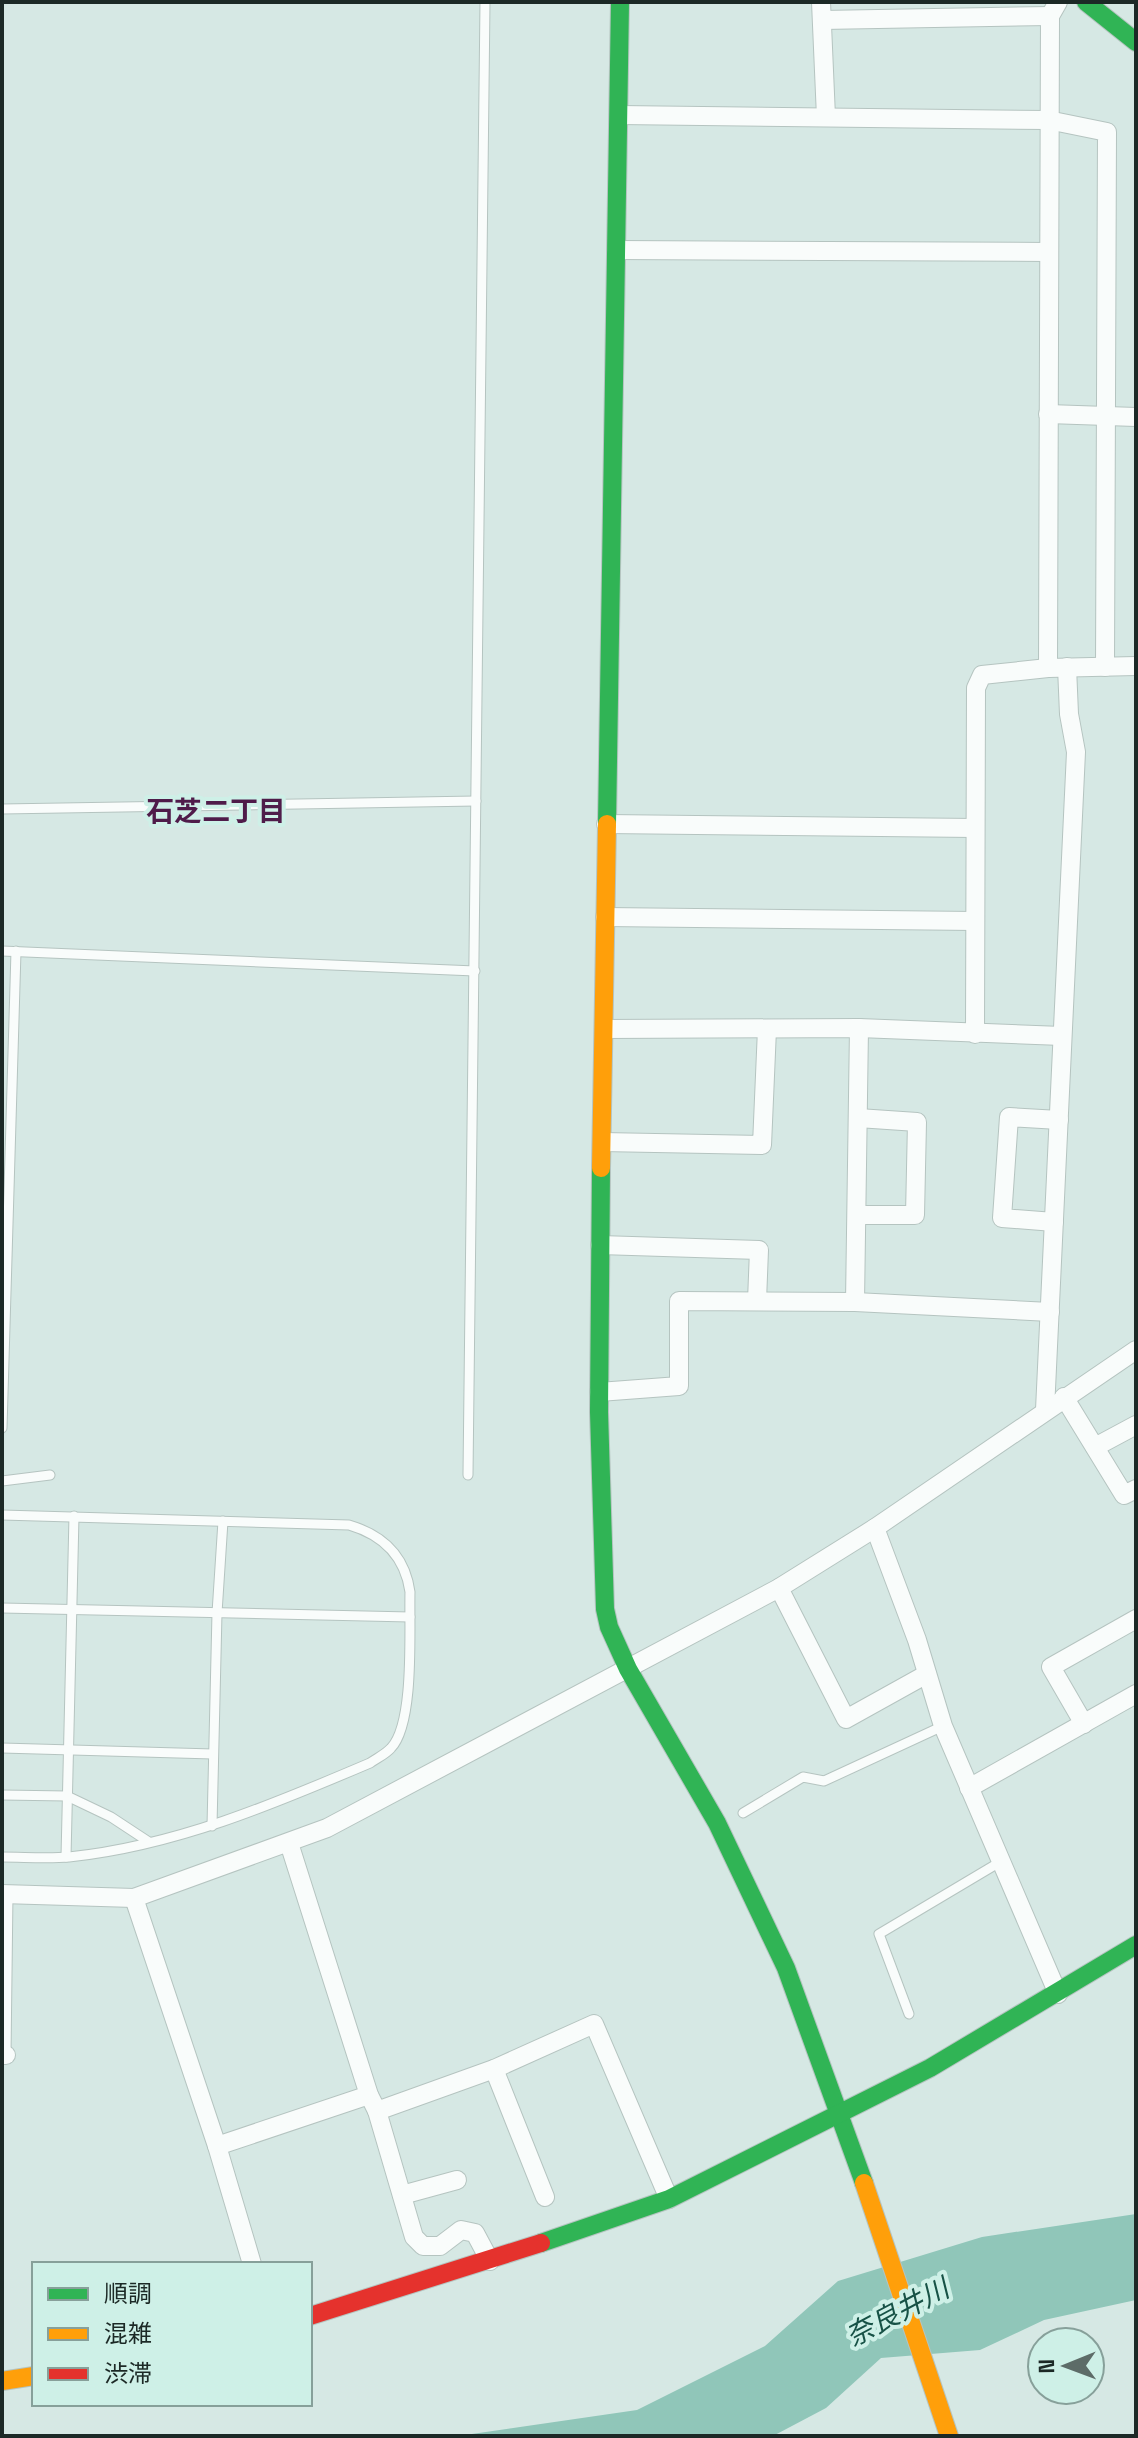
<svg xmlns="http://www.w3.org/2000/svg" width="1138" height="2438" font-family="'Space Grotesk','Noto Sans JP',sans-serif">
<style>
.water{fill:#90c6b9}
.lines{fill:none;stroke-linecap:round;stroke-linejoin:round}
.lane-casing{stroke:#b5c4c0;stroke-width:11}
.street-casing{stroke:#b5c4c0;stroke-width:20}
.fast-casing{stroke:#b5c4c0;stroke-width:20}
.slow-casing{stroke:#b5c4c0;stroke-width:20}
.jam-casing{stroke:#b5c4c0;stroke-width:20}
.lane{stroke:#f9fcfb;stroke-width:9}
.street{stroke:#f9fcfb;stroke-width:18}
.fast{stroke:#30b455;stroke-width:18}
.slow{stroke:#ff9f0a;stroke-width:18}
.jam{stroke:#e5322d;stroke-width:18}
.labels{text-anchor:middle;stroke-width:8;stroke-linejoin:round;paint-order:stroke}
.neighbourhood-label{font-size:28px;font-weight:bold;fill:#4f1c4a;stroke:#cef0e7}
.water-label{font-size:28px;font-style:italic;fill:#175246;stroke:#cef0e7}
</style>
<rect width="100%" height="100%" fill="#d6e8e4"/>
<polygon class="water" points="1136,2214 1136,2300 1044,2320 980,2350 881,2358 826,2408 773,2436 458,2436 637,2410 765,2346 838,2281 982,2237"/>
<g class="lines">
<defs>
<g id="lane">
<polyline points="2,809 476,801"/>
<polyline points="2,951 475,971"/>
<polyline points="2,1428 16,951"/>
<polyline points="468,1475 485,2"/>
<polyline points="2,1481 50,1475"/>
<path d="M2 1515 349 1525C383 1535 405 1556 410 1592 409 1628 415 1723 391 1748 386 1754 377 1758 370 1763 274 1804 175 1846 69 1857 47 1859 24 1857 2 1857"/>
<polyline points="2,1608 410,1617"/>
<polyline points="2,1748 213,1754"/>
<polyline points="2,1795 67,1796 111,1817 149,1842"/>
<polyline points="743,1813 803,1777 824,1781 943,1726"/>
<polyline points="212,1826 217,1613 223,1521"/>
<polyline points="66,1857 74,1516"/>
<polyline points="909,2014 879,1934 1000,1862"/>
<polyline points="6,2055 8,1894"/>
</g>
<g id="street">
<polyline points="821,2 826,117"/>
<polyline points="822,20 1050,16"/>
<polyline points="619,115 1048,120 1107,132 1105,667"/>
<polyline points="616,250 1048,252"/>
<polyline points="1048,414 1136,417"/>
<polyline points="1048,668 1050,16 1058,2"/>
<polyline points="606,824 975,828"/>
<polyline points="605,917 975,921"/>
<polyline points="604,1029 859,1028 1062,1036"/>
<polyline points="975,1034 976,688 982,675 1048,668 1136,666"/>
<polyline points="602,1142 762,1145 767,1029"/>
<polyline points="857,1215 915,1215 917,1122 858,1118"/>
<polyline points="1054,1222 1002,1218 1009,1117 1059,1120"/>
<polyline points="600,1245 759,1250 757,1301"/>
<polyline points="855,1302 859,1028"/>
<polyline points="599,1392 679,1386 679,1301 855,1302 1050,1312"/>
<polyline points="1064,1397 1124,1495 1136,1489"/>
<polyline points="1045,1410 1076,752 1069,714 1067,667"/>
<polyline points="1095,1447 1136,1425"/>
<polyline points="875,1528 917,1640 943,1726 1058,1994"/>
<polyline points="779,1588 846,1719 927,1674"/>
<polyline points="1084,1724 1051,1667 1136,1619"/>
<polyline points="969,1788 1136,1694"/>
<polyline points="289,1843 369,2095 377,2111 494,2069 594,2024 669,2199"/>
<polyline points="2,1894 134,1898 327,1828 779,1588 875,1528 1136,1350"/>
<polyline points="134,1898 217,2146 252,2264"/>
<polyline points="2,2055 6,2055"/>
<polyline points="494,2069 545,2197"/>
<polyline points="377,2111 414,2237 423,2246 440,2246 461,2230 475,2233 490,2261"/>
<polyline points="217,2146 369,2095"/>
<polyline points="402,2195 457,2180"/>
</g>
<g id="fast">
<polyline points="1086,2 1136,42"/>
<polyline points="607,824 620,2"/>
<polyline points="601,1168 599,1412 605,1609 609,1627 628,1669 717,1823 786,1968 864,2183"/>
<polyline points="541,2243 669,2199 930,2068 1136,1945"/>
</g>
<g id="slow">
<polyline points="601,1168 607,824"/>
<polyline points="864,2183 949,2436"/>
<polyline points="2,2381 34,2376"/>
</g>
<polyline id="jam" points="310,2316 541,2243"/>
</defs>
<use href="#lane" class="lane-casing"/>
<use href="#street" class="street-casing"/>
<use href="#fast" class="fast-casing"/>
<use href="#slow" class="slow-casing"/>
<use href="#jam" class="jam-casing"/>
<use href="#lane" class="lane"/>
<use href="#street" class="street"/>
<use href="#fast" class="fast"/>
<use href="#slow" class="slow"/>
<use href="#jam" class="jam"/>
</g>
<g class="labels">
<g class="neighbourhood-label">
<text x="216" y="821">石芝二丁目</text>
</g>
<g class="water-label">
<text transform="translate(897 2312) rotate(-28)" y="10">奈良井川</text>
</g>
</g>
<rect width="1138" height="2438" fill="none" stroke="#1c2926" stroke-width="8"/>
<rect x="32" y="2262" width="280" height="144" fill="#cef0e7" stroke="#87a09a" stroke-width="2"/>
<rect x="48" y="2288" width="40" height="12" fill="#30b455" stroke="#87a09a" stroke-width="2"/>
<text x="104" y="2302" font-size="24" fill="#1c2926">順調</text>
<rect x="48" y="2328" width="40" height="12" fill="#ff9f0a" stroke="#87a09a" stroke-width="2"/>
<text x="104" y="2342" font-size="24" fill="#1c2926">混雑</text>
<rect x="48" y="2368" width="40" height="12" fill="#e5322d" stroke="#87a09a" stroke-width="2"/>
<text x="104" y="2382" font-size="24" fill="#1c2926">渋滞</text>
<g transform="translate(1066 2366) rotate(269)"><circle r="38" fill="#cef0e7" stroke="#87a09a" stroke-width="2"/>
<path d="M0-6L14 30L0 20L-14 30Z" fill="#5d6c68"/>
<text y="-12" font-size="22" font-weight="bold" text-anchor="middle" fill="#1c2926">N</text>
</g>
</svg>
